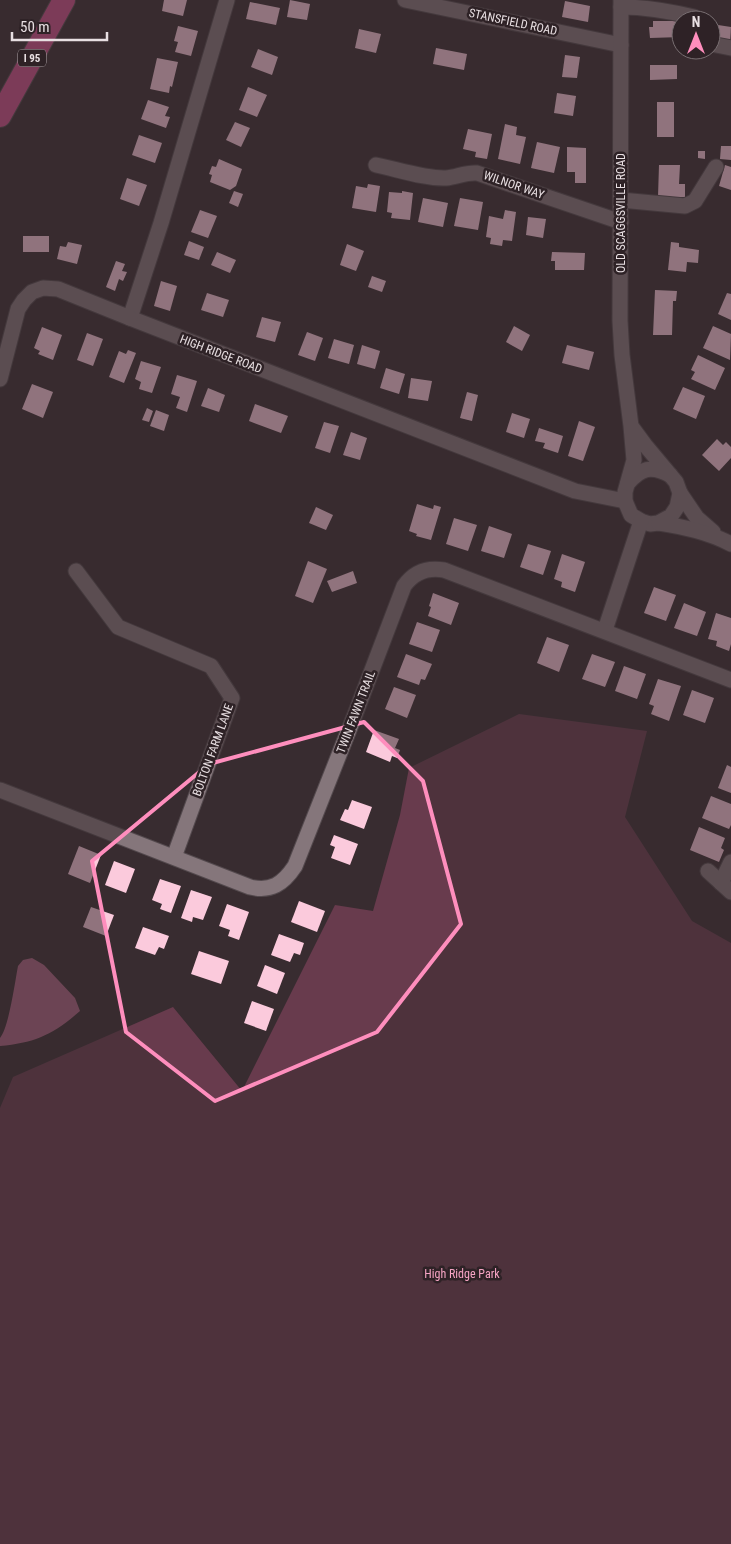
<svg xmlns="http://www.w3.org/2000/svg" width="731" height="1544" font-family="'Roboto Condensed',sans-serif">
<style>
.green{fill:#683b4d}
.water{fill:#ac6381}
.building{fill:#fbcadc}
.lines{fill:none;stroke-linecap:round;stroke-linejoin:round}
.minor-casing{stroke:#53494d;stroke-width:17}
.highway-casing{stroke:#53494d;stroke-width:24}
.minor{stroke:#85767b;stroke-width:15}
.highway{stroke:#cf4e8a;stroke-width:22}
.marked{fill:none;stroke:#fe8ebd;stroke-width:4;stroke-linejoin:round}
.labels{text-anchor:middle;stroke-width:5;stroke-linejoin:round;paint-order:stroke}
.shield{fill:#2e2226;stroke:#b0a6aa;stroke-width:1}
.shield-label{font-size:11px;font-weight:bold;fill:#e8dfe2}
.street-label{font-size:12px;fill:#e8dfe2;stroke:#2e2226}
.park-label{font-size:12px;fill:#f6a4c4;stroke:#2e2226}
</style>
<rect width="100%" height="100%" fill="#382c30"/>
<polygon class="green" points="519,714 647,731 625,817 692,921 731,943 731,1544 0,1544 0,1108 13,1077 173,1007 242,1091 335,905 373,911 400,815 409,768"/>
<path class="water" d="M32 958 44 965 75 998 80 1011C54 1034 35 1043 0 1046V1038C9 1027 15 982 18 966L23 960Z"/>
<g class="building">
<polygon points="164,0 187,0 183,16 162,11"/>
<polygon points="290,0 310,4 307,20 287,17"/>
<polygon points="565,1 590,6 588,22 562,17"/>
<polygon points="250,2 280,8 276,25 246,19"/>
<polygon points="653,21 681,21 681,37 650,38 649,27 653,27"/>
<polygon points="718,25 731,27 730,45 715,42"/>
<polygon points="178,26 198,31 191,56 175,52 178,42 174,41"/>
<polygon points="359,29 381,34 376,53 355,48"/>
<polygon points="436,48 467,54 464,70 433,64"/>
<polygon points="258,49 278,57 272,75 251,67"/>
<polygon points="565,55 580,57 577,78 562,77"/>
<polygon points="157,58 178,62 172,87 170,86 169,93 150,89"/>
<polygon points="650,65 677,65 677,79 650,80"/>
<polygon points="248,87 267,95 257,117 239,110"/>
<polygon points="557,93 576,96 573,116 554,113"/>
<polygon points="148,100 169,107 165,116 170,117 166,128 141,119"/>
<rect x="657" y="102" width="17" height="35"/>
<polygon points="235,122 250,128 241,147 226,140"/>
<polygon points="505,124 517,127 516,135 526,137 520,164 498,159"/>
<polygon points="468,129 492,134 487,159 475,157 476,152 463,149"/>
<polygon points="139,135 162,143 155,163 132,155"/>
<polygon points="537,142 560,147 554,173 531,168"/>
<polygon points="721,146 731,146 731,160 720,159"/>
<polygon points="567,147 586,148 586,183 575,183 575,172 567,172"/>
<polygon points="698,151 705,151 705,159 698,158"/>
<polygon points="219,159 242,169 236,186 230,190 210,182 212,175 209,174 212,166 216,167"/>
<polygon points="659,165 680,165 679,184 685,184 685,197 658,197"/>
<polygon points="725,165 731,167 731,190 719,186"/>
<polygon points="127,178 147,185 139,206 120,199"/>
<polygon points="368,184 380,186 376,212 352,208 356,186 367,188"/>
<polygon points="234,191 243,194 238,207 229,203"/>
<polygon points="402,191 413,193 410,220 391,218 392,213 387,212 389,192 402,193"/>
<polygon points="423,198 448,203 443,227 418,222"/>
<polygon points="460,198 483,202 478,230 454,226"/>
<polygon points="200,210 217,216 208,238 191,232"/>
<polygon points="505,210 516,212 512,241 503,240 502,246 490,244 491,238 486,237 489,216 503,219"/>
<polygon points="528,217 546,219 543,238 526,235"/>
<rect x="23" y="236" width="26" height="16"/>
<polygon points="189,241 204,247 199,260 184,255"/>
<polygon points="68,242 82,245 77,264 57,259 60,246 66,247"/>
<polygon points="671,242 679,243 679,247 699,250 698,263 687,262 686,272 668,270"/>
<polygon points="347,244 364,251 356,271 340,265"/>
<polygon points="217,252 236,260 230,273 211,265"/>
<polygon points="552,252 585,253 584,270 555,270 555,261 551,261"/>
<polygon points="116,261 125,264 122,271 127,272 123,281 119,279 115,291 106,287"/>
<polygon points="372,276 386,281 382,292 368,287"/>
<polygon points="161,281 177,286 170,311 154,306"/>
<polygon points="655,290 677,291 676,301 673,301 672,335 653,335"/>
<polygon points="207,293 229,300 223,317 201,310"/>
<polygon points="727,293 731,294 731,320 718,314"/>
<polygon points="262,317 281,322 275,342 256,337"/>
<polygon points="514,326 530,335 522,351 506,342"/>
<polygon points="713,326 731,334 730,360 703,348"/>
<polygon points="42,327 62,335 53,360 38,354 40,351 34,348"/>
<polygon points="307,332 323,338 315,361 298,355"/>
<polygon points="87,333 103,339 93,366 77,360"/>
<polygon points="334,339 354,345 349,364 328,358"/>
<polygon points="362,345 380,351 375,369 357,364"/>
<polygon points="567,345 594,352 589,370 562,363"/>
<polygon points="128,350 136,353 124,383 109,377 119,351 126,354"/>
<polygon points="698,355 725,368 715,390 691,379 695,372 691,370"/>
<polygon points="141,361 161,367 152,393 139,389 141,382 135,379"/>
<polygon points="386,368 405,374 399,394 380,388"/>
<polygon points="177,375 197,381 187,412 176,408 180,397 171,394"/>
<polygon points="411,378 432,381 428,401 408,398"/>
<polygon points="32,384 53,392 43,418 22,409"/>
<polygon points="683,387 705,396 696,419 673,409"/>
<polygon points="208,388 225,395 219,412 201,406"/>
<polygon points="467,392 478,395 472,421 460,418"/>
<polygon points="255,404 288,416 281,433 249,421"/>
<polygon points="147,408 153,411 149,422 142,420"/>
<polygon points="156,410 169,415 164,431 150,426"/>
<polygon points="512,413 530,419 524,438 506,432"/>
<polygon points="579,421 595,427 583,461 568,456"/>
<polygon points="324,422 339,426 330,453 315,448"/>
<polygon points="539,428 563,436 558,453 543,448 545,443 535,441"/>
<polygon points="351,432 367,438 360,460 343,455"/>
<polygon points="717,439 723,445 726,442 731,447 731,458 719,471 702,455"/>
<polygon points="417,504 433,509 434,505 441,507 431,540 416,536 417,534 409,531"/>
<polygon points="316,507 333,515 326,530 309,523"/>
<polygon points="454,518 477,525 468,551 446,544"/>
<polygon points="489,526 512,534 504,558 481,551"/>
<polygon points="528,544 551,551 543,575 520,567"/>
<polygon points="562,554 585,562 575,592 561,587 562,582 554,579"/>
<polygon points="308,561 327,569 313,603 295,596"/>
<polygon points="353,571 357,583 332,592 327,581"/>
<polygon points="654,587 676,595 666,621 644,613"/>
<polygon points="433,593 459,603 451,625 428,616 431,607 429,606"/>
<polygon points="684,603 706,612 697,636 674,628"/>
<polygon points="716,613 731,618 731,644 729,651 716,646 717,641 708,639"/>
<polygon points="417,622 440,630 432,652 409,644"/>
<polygon points="547,637 569,645 559,672 537,663"/>
<polygon points="406,654 432,664 425,680 421,679 419,685 397,677"/>
<polygon points="592,654 615,662 605,687 582,679"/>
<polygon points="624,666 646,674 637,699 615,691"/>
<polygon points="658,679 681,686 669,721 651,714 654,706 649,704"/>
<polygon points="394,687 416,695 407,718 385,709"/>
<polygon points="692,690 714,698 705,723 683,715"/>
<polygon points="374,730 399,739 395,748 400,750 397,758 392,756 390,762 366,752"/>
<polygon points="727,765 731,767 731,793 718,788"/>
<polygon points="711,796 731,804 731,825 729,829 702,818"/>
<polygon points="352,800 372,807 364,829 340,820 345,809 348,810"/>
<polygon points="699,827 725,838 721,848 724,850 719,862 690,850"/>
<polygon points="334,835 358,844 350,865 331,858 335,847 330,845"/>
<polygon points="79,846 101,855 90,883 68,874"/>
<polygon points="114,861 135,869 126,893 105,885"/>
<polygon points="160,879 181,886 171,913 160,909 162,904 152,900"/>
<polygon points="191,890 212,897 203,920 193,917 192,922 181,918"/>
<polygon points="299,901 325,911 317,932 291,922"/>
<polygon points="227,904 249,912 239,940 228,936 230,930 219,926"/>
<polygon points="91,907 114,915 106,936 83,927"/>
<polygon points="143,927 169,936 164,949 159,947 155,955 135,948"/>
<polygon points="279,934 304,943 300,955 294,953 290,962 271,955"/>
<polygon points="199,951 229,961 221,984 191,974"/>
<polygon points="265,965 285,973 277,994 257,986"/>
<polygon points="252,1001 274,1009 266,1031 244,1023"/>
</g>
<g class="lines">
<defs>
<g id="minor">
<polyline points="227,0 161,223 130,318 575,491 625,501"/>
<polyline points="405,0 621,45"/>
<polyline points="621,0 620,321 622,355 631,426 634,460 625,492 625,501 631,515 641,521 650,524 658,523 671,516 677,507 680,493 676,482 645,445 631,426"/>
<path d="M621 7C646 7 669 11 694 17L698 20"/>
<polyline points="711,44 731,48"/>
<path d="M376 165C396 169 426 179 446 178 457 177 466 172 477 173L621 222"/>
<polyline points="621,200 685,206 695,201 716,167"/>
<polyline points="0,379 18,309 24,300 32,292 43,288 58,289 130,318"/>
<path d="M628 483C641 468 651 465 670 475"/>
<polyline points="680,493 697,518 713,532"/>
<path d="M659 523C684 527 708 532 731 544"/>
<polyline points="76,571 118,627 211,666 232,698 174,857"/>
<polyline points="605,630 641,521"/>
<path d="M0 790 250 887C271 892 283 884 295 866L356 712 404 586C414 572 427 567 444 570L731 680"/>
<polyline points="708,871 731,892"/>
<polyline points="721,883 731,862"/>
</g>
<polyline id="highway" points="0,116 64,0"/>
</defs>
<use href="#minor" class="minor-casing"/>
<use href="#highway" class="highway-casing"/>
<use href="#minor" class="minor"/>
<use href="#highway" class="highway"/>
</g>
<path d="M0 0H731V1544H0ZM364 722 423 781 461 924 377 1032 215 1101 126 1032 92 861 209 764Z" fill="#382c30" fill-opacity=".55" fill-rule="evenodd"/>
<path class="marked" d="M364 722 423 781 461 924 377 1032 215 1101 126 1032 92 861 209 764Z"/>
<g class="labels">
<rect class="shield" x="18" y="49.5" width="28" height="17" rx="4"/>
<g class="shield-label">
<text x="32" y="62">I 95</text>
</g>
<g class="street-label">
<text transform="translate(513 22) rotate(12)" y="4">STANSFIELD ROAD</text>
<text transform="translate(514 185) rotate(19)" y="4">WILNOR WAY</text>
<text transform="translate(621 213) rotate(-90)" y="4">OLD SCAGGSVILLE ROAD</text>
<text transform="translate(221 354) rotate(21)" y="4">HIGH RIDGE ROAD</text>
<text transform="translate(356 712) rotate(-69)" y="4">TWIN FAWN TRAIL</text>
<text transform="translate(213 750) rotate(-70)" y="4">BOLTON FARM LANE</text>
</g>
<g class="park-label">
<text x="462" y="1278">High Ridge Park</text>
</g>
</g>
<g transform="translate(696 35)"><circle r="24" fill="#2e2226" stroke="#786e71"/>
<path d="M0-4L9 19L0 12L-9 19Z" fill="#fe8ebd"/>
<text y="-8" font-size="14" font-weight="bold" text-anchor="middle" fill="#e8dfe2">N</text>
</g>
<path d="M12 32v8h95v-8" fill="none" stroke="#e8dfe2" stroke-width="2.5"/>
<text x="20" y="32" font-size="15" fill="#e8dfe2" stroke="#2e2226" stroke-width="4" paint-order="stroke">50 m</text>
</svg>
